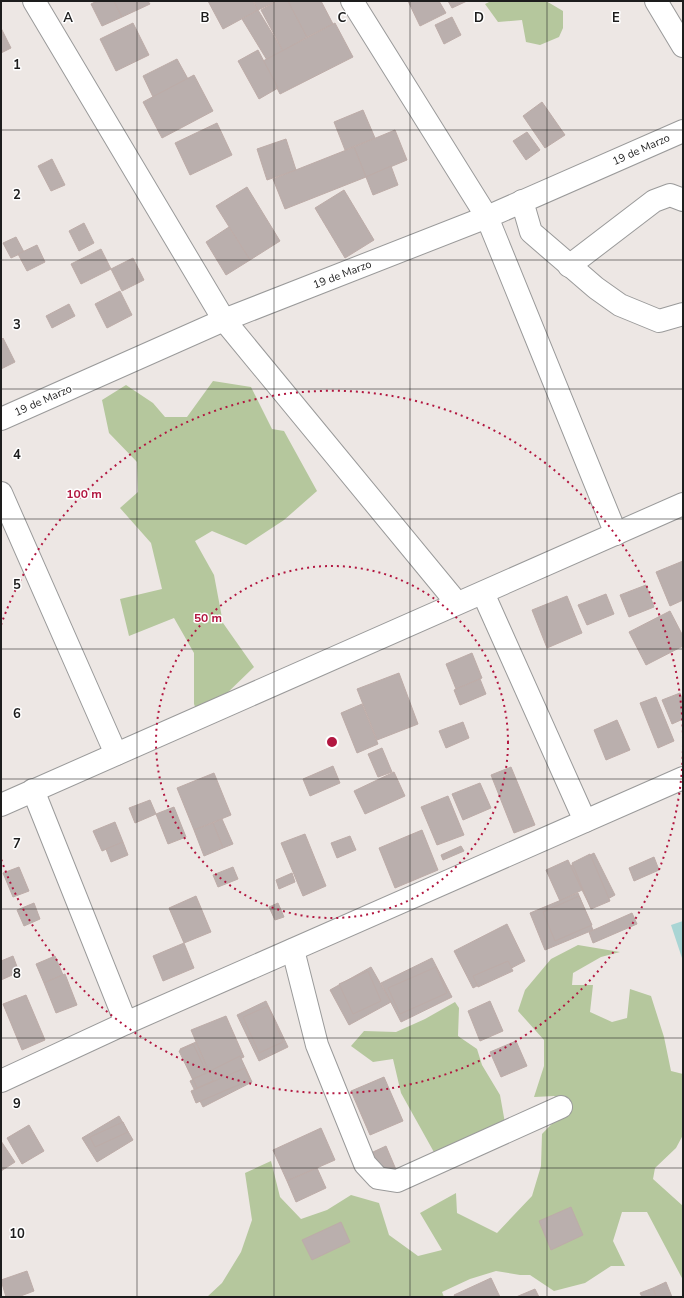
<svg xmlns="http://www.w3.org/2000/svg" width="684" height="1298" font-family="'Nunito Sans',sans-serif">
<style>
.forest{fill:#b5c79d}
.water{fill:#a9d5d4}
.building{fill:#baafad;stroke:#bdaca8}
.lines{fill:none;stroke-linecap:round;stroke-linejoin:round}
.minor-casing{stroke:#9a9a9a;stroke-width:24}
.minor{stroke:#fff;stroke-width:22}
.grid{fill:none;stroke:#1d1d1d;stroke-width:1;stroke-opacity:0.55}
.ring{fill:none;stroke:#b21740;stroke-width:2;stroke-dasharray:2 4}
.labels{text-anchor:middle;stroke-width:3;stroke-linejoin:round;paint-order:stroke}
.street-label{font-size:11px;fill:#1d1d1d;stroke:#fff}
.grid-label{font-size:13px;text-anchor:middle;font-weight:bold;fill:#1d1d1d;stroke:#fff;stroke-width:3;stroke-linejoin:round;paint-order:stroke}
.centre{fill:#b21740;stroke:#fff;stroke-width:2}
.ring-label{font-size:12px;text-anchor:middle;font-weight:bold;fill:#b21740;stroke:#fff;stroke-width:3;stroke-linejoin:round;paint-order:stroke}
</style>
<rect width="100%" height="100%" fill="#ede7e4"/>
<g class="forest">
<polygon points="491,1 546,1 563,11 563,28 559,37 540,45 526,42 522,20 498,22 485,4"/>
<polygon points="213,381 251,387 272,429 284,431 317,491 284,520 246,545 212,531 195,541 214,575 223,623 254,667 221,699 197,712 194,704 194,653 174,618 129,636 120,599 162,589 151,543 120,508 138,492 137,462 109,433 102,400 126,385 153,403 165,417 187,417"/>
<polygon points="578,945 620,952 601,957 573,973 572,985 593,985 590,1012 612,1022 627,1018 630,989 651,996 664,1037 671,1071 683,1074 683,1135 676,1148 655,1168 653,1179 683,1206 683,1280 647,1212 622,1212 613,1241 625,1266 611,1266 585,1283 554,1291 530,1275 520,1275 496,1271 470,1279 442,1292 444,1297 207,1297 222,1283 241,1252 252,1220 245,1173 271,1161 280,1197 301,1219 327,1210 351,1195 379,1203 389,1235 418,1256 442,1250 420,1213 456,1193 457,1213 497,1233 532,1196 541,1166 542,1134 571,1104 554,1096 534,1097 544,1066 544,1040 518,1011 525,990 551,959"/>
<polygon points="455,1002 459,1008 458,1036 477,1049 482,1065 500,1095 505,1123 435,1154 401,1093 393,1059 373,1062 351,1046 364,1031 396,1032 425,1019"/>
</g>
<polygon class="water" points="683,921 683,961 671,925"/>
<g class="building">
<polygon points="97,1 114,1 122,17 102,26 91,4"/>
<polygon points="114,1 148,1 150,4 122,17"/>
<polygon points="208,1 253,1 258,10 223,29"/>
<polygon points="254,1 277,1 258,10"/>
<polygon points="277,1 288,1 307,37 283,51 261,10"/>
<polygon points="288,1 321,1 333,24 307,37"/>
<polygon points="408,1 439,1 446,13 420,26"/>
<polygon points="448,1 467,1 452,8"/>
<polygon points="258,10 283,51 267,60 242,19"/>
<polygon points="452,17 461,35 444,44 435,25"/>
<polygon points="133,23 149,55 116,71 100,39"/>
<polygon points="335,23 353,57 280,94 263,61"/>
<polygon points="1,28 11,48 1,53"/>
<polygon points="258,50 278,88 259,99 238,61"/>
<polygon points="177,59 188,79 153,97 143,76"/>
<polygon points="194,75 213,111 162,138 143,102"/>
<polygon points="542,102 565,135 545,148 523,116"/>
<polygon points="363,110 375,138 345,150 334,122"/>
<polygon points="217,123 232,155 190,175 175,143"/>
<polygon points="395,130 407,160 366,177 354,147"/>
<polygon points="527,132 540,150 526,160 513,141"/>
<polygon points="286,139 296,170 267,180 257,149"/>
<polygon points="354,147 366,177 285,209 273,179"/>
<polygon points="52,159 65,185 51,191 38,166"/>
<polygon points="391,166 398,185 373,195 366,177"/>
<polygon points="247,187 280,241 250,260 216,206"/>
<polygon points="344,190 374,240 345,258 315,208"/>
<polygon points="84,223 94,243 79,251 69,231"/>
<polygon points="229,227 250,260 226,275 206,242"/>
<polygon points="16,237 24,252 11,258 3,243"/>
<polygon points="37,245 45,262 27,271 18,254"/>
<polygon points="101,249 111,269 81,284 71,264"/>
<polygon points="133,258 144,280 122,291 111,269"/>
<polygon points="120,291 132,315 107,328 95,304"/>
<polygon points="69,304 75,316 52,328 46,316"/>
<polygon points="3,338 15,362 1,369 1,340"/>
<polygon points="683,561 683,600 670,606 656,572"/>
<polygon points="646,585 654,607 629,617 620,595"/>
<polygon points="606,594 614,614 587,625 578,605"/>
<polygon points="567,596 582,633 547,648 532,610"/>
<polygon points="670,611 683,636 683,646 646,665 629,632"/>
<polygon points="472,653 482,678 456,689 446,664"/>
<polygon points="399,673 418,724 377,740 357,689"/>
<polygon points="480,679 486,694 460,705 454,690"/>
<polygon points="680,693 683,701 683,719 672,724 662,700"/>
<polygon points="656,697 674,741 658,748 640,703"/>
<polygon points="362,704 378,744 357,753 341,713"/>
<polygon points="617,720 630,750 606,760 594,730"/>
<polygon points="463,722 469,738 446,748 439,731"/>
<polygon points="382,748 392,772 378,777 368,754"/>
<polygon points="333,766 340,783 310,796 303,779"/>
<polygon points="511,767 535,825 514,833 491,775"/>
<polygon points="394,772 405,796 365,814 354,791"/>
<polygon points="214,773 231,815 194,830 177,788"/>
<polygon points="480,783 491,808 463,820 452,794"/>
<polygon points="448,796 464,835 437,845 421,807"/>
<polygon points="150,800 156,814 135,823 129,808"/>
<polygon points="174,807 186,837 168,844 156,814"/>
<polygon points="222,819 233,844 223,848 213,823"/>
<polygon points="115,822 123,842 102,851 93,831"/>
<polygon points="213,823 223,848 204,856 194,830"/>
<polygon points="422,830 438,870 395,888 379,848"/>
<polygon points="305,834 326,886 303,896 281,843"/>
<polygon points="350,836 356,850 337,858 331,843"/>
<polygon points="123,842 128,855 111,862 106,849"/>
<polygon points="461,846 464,851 443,860 441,855"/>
<polygon points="594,853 615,895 591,908 570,866"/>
<polygon points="590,854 610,901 591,909 572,863"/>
<polygon points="654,857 659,870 634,881 629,868"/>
<polygon points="568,860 582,890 560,901 546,870"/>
<polygon points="19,867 29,891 13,897 3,873"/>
<polygon points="233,867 238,879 218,887 213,875"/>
<polygon points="292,873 295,882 279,889 276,880"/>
<polygon points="578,893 593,930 545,950 530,913"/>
<polygon points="196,896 211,932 184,943 169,908"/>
<polygon points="579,896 592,925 555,941 543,912"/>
<polygon points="34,903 40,919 24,926 17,910"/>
<polygon points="278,903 284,917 275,920 269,907"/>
<polygon points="632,913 637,924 593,943 589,932"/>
<polygon points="507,924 525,961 473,988 454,951"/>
<polygon points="184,943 194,968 163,981 153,956"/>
<polygon points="13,956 19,972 1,980 1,961"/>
<polygon points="55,956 63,975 44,983 36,964"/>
<polygon points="432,958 452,997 401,1022 381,983"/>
<polygon points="508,961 513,971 478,987 473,976"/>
<polygon points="371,967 391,1002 349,1025 330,990"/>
<polygon points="436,967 447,993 400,1014 388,988"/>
<polygon points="368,971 381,1001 353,1014 339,984"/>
<polygon points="65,974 77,1005 56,1013 44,983"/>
<polygon points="26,995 45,1040 22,1050 3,1004"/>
<polygon points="266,1001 288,1047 259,1061 237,1015"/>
<polygon points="490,1001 503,1031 480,1041 468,1011"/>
<polygon points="268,1006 283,1042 259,1053 243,1017"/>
<polygon points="226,1016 244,1057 209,1072 191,1030"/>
<polygon points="516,1041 527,1066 501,1077 490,1052"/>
<polygon points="196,1042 209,1072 193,1079 180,1049"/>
<polygon points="193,1044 207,1073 193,1080 179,1051"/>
<polygon points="240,1056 252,1082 203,1107 190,1081"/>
<polygon points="245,1068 250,1080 196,1103 191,1091"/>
<polygon points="209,1072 213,1081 197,1088 193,1079"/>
<polygon points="384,1077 403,1121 370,1135 351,1091"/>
<polygon points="119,1116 133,1140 97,1162 82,1138"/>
<polygon points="123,1122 128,1132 95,1147 90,1137"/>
<polygon points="29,1125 44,1151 22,1164 7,1138"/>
<polygon points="321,1128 335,1160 287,1181 273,1150"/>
<polygon points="1,1141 15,1162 1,1171"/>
<polygon points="386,1146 397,1172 384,1178 373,1152"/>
<polygon points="317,1168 326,1188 296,1202 287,1181"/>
<polygon points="571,1207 583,1235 551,1250 539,1221"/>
<polygon points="341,1222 350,1242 312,1260 302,1240"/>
<polygon points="27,1271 34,1291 18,1297 6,1297 1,1280"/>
<polygon points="491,1278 500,1297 455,1297 454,1295"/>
<polygon points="666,1282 672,1297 656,1297 653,1288"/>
<polygon points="653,1288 656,1297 642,1297 640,1293"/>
<polygon points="535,1289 539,1297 516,1297"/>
</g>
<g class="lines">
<defs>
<g id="minor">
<polyline points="34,1 224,320 457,603"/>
<polyline points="352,1 487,217 616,534"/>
<polyline points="656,1 683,46"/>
<polyline points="522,201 531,232 596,288 620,305 659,321 683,314"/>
<polyline points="569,266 654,201 670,195 683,200"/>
<polyline points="1,419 224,320 487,217 683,131"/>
<polyline points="1,493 116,754"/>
<polyline points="483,593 585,821"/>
<polyline points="33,790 126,1023"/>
<polyline points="1,805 683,504"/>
<polyline points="293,950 317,1045 365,1164 378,1178 397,1181 561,1107"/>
<polyline points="1,1081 126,1023 683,778"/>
</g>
</defs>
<use href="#minor" class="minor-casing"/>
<use href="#minor" class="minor"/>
</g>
<path class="grid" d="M137 1V1297M274 1V1297M410 1V1297M547 1V1297M1 130H683M1 260H683M1 389H683M1 519H683M1 649H683M1 779H683M1 909H683M1 1038H683M1 1168H683"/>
<g class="ring">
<circle cx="332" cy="742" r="176"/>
<path d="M683 745A351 351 0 0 1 1 859M1 625A351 351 0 0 1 683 739"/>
</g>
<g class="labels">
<g class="street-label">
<text transform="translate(641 149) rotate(-24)" y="4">19 de Marzo</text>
<text transform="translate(342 274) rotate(-21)" y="4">19 de Marzo</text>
<text transform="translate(43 400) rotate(-24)" y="4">19 de Marzo</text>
</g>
</g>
<g class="grid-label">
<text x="68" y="22">A</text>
<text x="205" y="22">B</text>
<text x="342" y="22">C</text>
<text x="479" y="22">D</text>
<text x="616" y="22">E</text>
<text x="17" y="69">1</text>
<text x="17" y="199">2</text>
<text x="17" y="329">3</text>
<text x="17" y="459">4</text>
<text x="17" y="589">5</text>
<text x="17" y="718">6</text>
<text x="17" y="848">7</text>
<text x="17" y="978">8</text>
<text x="17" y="1108">9</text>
<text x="17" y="1238">10</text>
</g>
<circle cx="332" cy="742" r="6" class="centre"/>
<g class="ring-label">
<text x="84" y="498">100 m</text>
<text x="208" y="622">50 m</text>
</g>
<rect width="684" height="1298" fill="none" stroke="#1d1d1d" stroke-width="4"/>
</svg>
